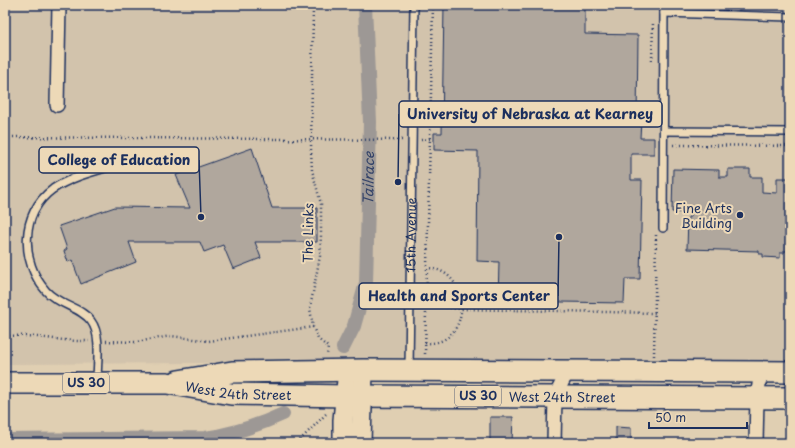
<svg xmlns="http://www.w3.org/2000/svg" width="795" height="448" font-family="'Playpen Sans',sans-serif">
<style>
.built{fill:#d2c3ac}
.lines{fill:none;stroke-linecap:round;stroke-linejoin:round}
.canal{stroke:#9d9895;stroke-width:14}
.building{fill:#b0a79d;stroke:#1b2f5e}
.lane-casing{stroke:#1b2f5e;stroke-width:10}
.street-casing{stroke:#1b2f5e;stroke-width:16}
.secondary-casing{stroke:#1b2f5e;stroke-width:22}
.primary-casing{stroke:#1b2f5e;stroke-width:24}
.path{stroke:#1b2f5e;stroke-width:2.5;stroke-dasharray:1 3;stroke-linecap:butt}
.lane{stroke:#edd9b7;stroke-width:7}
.street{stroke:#edd9b7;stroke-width:13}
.secondary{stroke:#edd9b7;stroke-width:19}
.primary{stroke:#edd9b7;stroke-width:21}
.poi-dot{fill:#1b2f5e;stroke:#edd9b7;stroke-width:1.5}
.labels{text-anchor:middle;stroke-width:4;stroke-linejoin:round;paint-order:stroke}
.shield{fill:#edd9b7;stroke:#5a6279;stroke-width:1}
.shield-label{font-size:12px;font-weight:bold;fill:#1b2f5e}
.poi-label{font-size:13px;fill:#1b2f5e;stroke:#edd9b7;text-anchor:end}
.street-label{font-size:13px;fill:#1b2f5e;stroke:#edd9b7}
.water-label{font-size:14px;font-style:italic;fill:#354469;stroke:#edd9b7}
.leader{fill:none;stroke:#1b2f5e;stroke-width:1.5}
.callout-dot{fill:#1b2f5e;stroke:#edd9b7;stroke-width:1.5}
.callout{fill:#edd9b7;stroke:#1b2f5e;stroke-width:1.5}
.callout-label{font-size:14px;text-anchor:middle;font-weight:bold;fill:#1b2f5e}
</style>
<rect width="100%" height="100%" fill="#e0cfb2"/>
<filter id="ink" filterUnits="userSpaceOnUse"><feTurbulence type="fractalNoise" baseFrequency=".025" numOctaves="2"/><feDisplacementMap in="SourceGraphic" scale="8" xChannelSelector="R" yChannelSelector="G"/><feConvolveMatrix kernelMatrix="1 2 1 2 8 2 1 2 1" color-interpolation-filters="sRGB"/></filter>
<g filter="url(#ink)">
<polygon class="built" points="5,5 790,5 790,360 5,364"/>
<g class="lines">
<g class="canal">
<path id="s1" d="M343 348 354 326 366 283 370 122 365 5"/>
<path d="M5 440 205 438C233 434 257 426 283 414"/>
</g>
</g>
<g class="building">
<polygon points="444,5 585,5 585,34 638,35 637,120 641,120 640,138 654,138 654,154 631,154 631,180 642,180 640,279 625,279 624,303 498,301 499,262 477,261 478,151 434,150 434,133 442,133"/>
<polygon points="252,148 272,208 317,208 317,242 255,242 261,258 233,269 223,245 204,252 200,242 129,242 136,262 81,284 72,260 68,262 64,251 67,249 59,226 115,207 190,208 176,175"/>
<polygon points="673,169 719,170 719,177 728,177 728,169 750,169 750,177 762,177 762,192 777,193 777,178 790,178 790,251 784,251 784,253 780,253 780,258 763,257 763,254 759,254 759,251 687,249 688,217 691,217 691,213 672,212"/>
<polygon points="490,417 513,417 512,443 490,443"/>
<polygon points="616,427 631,428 631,443 616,443"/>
</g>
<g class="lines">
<defs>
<g id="lane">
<polyline points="664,13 790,17"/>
<polyline points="664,131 790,132"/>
<polyline points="663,228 664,5"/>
<path id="s2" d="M409 368 414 5"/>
<path d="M97 381C97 364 102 335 91 321 81 307 58 305 46 291 20 262 20 213 53 189 72 176 98 171 118 164"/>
</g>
<g id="street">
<polyline points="57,105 59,5"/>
<polyline points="554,443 555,396 568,371"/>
<polyline points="756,443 757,397 761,372"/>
</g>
<g id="secondary">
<polyline points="343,443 343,420 348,370"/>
<polyline points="361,443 363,370"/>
</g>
<g id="primary">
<polyline points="178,381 232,372 363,370 790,372"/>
<path id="s3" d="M5 383H167L231 394 346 396 790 398"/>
</g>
</defs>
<use href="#lane" class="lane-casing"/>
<use href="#street" class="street-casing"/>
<use href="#secondary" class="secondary-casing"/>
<use href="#primary" class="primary-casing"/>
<g class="path">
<polyline points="313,5 311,150 312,170 321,204 321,235 320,256 310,308 313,327 318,339 328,347 327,355"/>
<polyline points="652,61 653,22"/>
<polyline points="5,137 404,140"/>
<polyline points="421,140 430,139"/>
<polyline points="673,145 790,146"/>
<polyline points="426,305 460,309 655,313"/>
<path d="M5 336C33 334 61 342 89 341"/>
<polyline points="106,341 136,342 171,336 209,341 313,327"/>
<path d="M425 343C473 347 473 269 427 268"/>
<polyline points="425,354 433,5"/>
<polyline points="654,356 656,235"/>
<polyline points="297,443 327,413"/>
</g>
<use href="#lane" class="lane"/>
<use href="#street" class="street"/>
<use href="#secondary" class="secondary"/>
<use href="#primary" class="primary"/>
</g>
</g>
<circle class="poi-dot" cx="740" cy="215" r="4"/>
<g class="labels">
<g class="shield">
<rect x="63" y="373" width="46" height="20" rx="3"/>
<rect x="455" y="386" width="46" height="20" rx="3"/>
</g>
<g class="shield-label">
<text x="86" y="387">US 30</text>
<text x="478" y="400">US 30</text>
</g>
<g class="poi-label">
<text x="732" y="213">Fine Arts<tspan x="732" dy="15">Building</tspan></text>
</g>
<g class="street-label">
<text transform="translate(308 233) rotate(-89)" y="5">The Links</text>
<text dy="5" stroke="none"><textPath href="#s2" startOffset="133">15th Avenue</textPath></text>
<text dy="5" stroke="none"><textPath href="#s3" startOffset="234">West 24th Street</textPath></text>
<text dy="5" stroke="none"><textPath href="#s3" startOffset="558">West 24th Street</textPath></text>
</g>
<g class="water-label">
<text dy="5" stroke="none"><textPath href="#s1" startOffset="174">Tailrace</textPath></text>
</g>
</g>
<path class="leader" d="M398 182L399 114M201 217L199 160M559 237L558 296"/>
<g class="callout-dot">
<circle cx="398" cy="182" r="4"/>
<circle cx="201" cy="217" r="4"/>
<circle cx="559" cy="237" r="4"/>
</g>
<g class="callout">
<rect x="399" y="101" width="263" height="26" rx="4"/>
<rect x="39" y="147" width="160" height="26" rx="4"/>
<rect x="359" y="283" width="199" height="26" rx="4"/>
</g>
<g class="callout-label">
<text x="530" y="119">University of Nebraska at Kearney</text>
<text x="119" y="165">College of Education</text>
<text x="459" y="301">Health and Sports Center</text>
</g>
<rect width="795" height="448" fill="none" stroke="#edd9b7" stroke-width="20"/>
<rect x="10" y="10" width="775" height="428" fill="none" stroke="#1b2f5e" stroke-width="1.5" filter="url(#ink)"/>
<path d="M649 422v6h98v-6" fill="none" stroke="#1b2f5e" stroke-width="2"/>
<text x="655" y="422" font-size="12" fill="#1b2f5e" stroke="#edd9b7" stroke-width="3" paint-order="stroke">50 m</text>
</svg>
